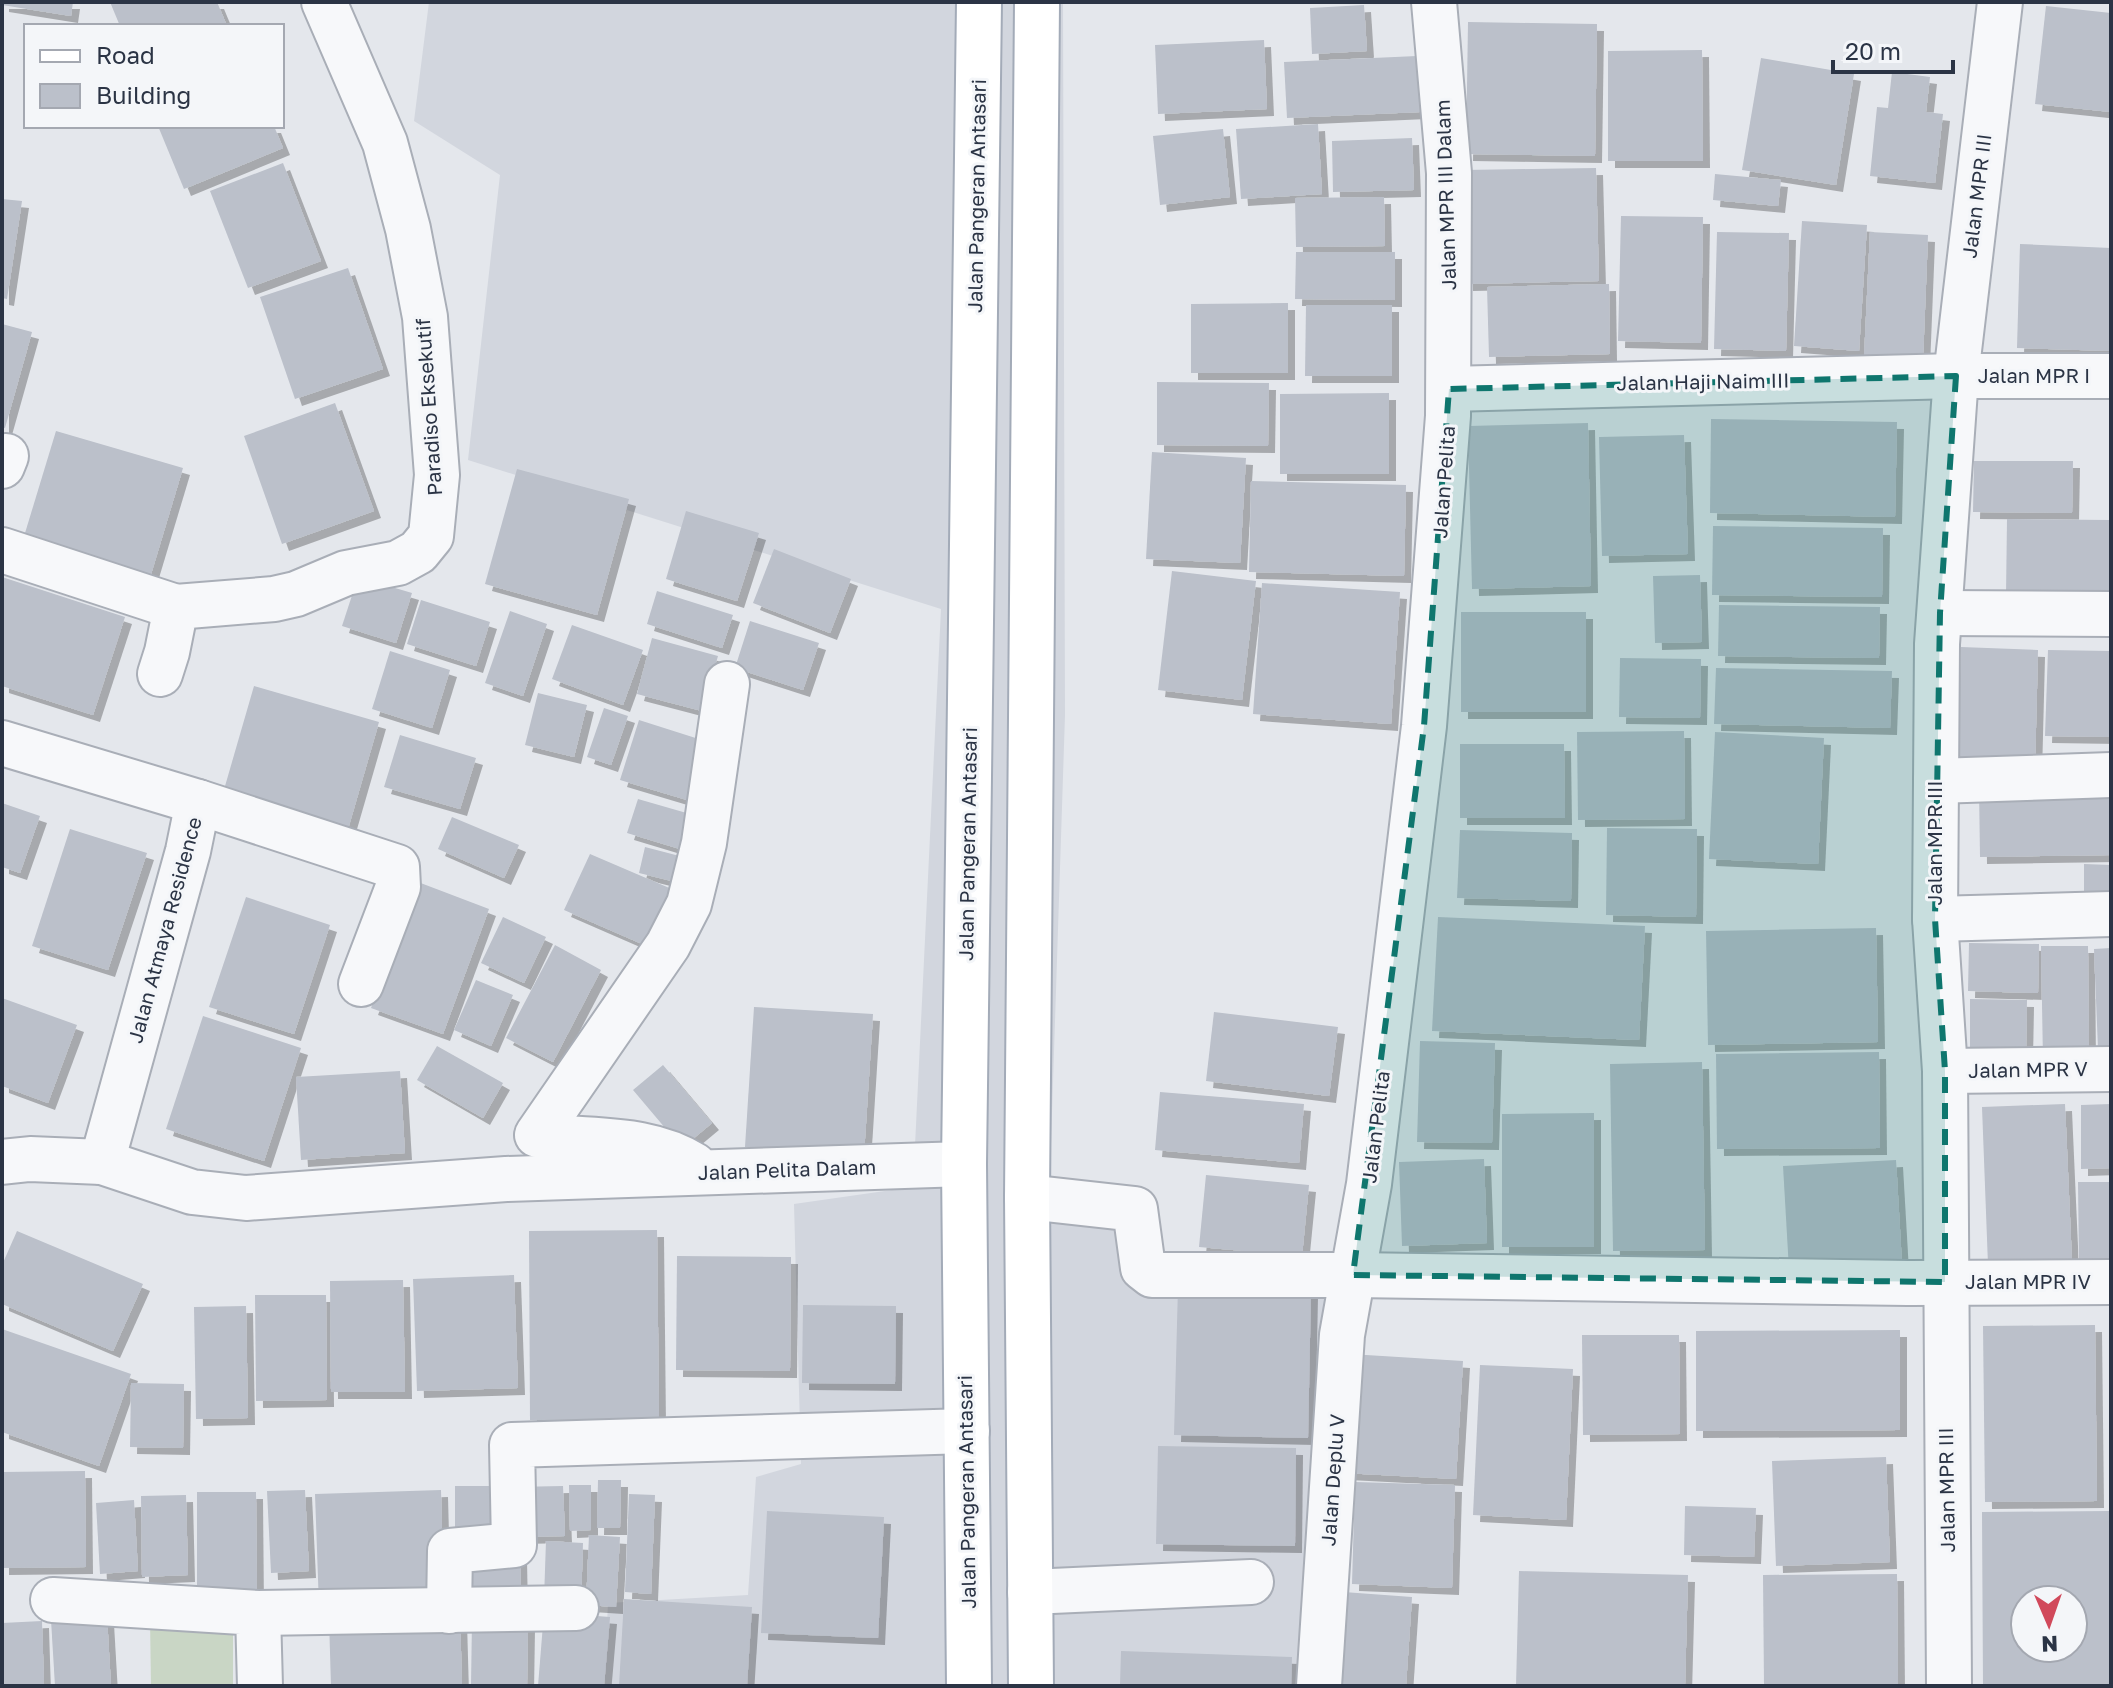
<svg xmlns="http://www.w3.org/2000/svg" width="2113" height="1688" font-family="'Golos Text',sans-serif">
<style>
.built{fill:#d2d6de}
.garden{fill:#c9d6c5}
.building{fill:#bbc0ca;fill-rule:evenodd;filter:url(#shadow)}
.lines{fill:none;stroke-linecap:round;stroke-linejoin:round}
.minor-casing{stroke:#a9aeb7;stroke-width:48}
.major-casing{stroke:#a3abb8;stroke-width:48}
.minor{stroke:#f7f8fa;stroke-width:44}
.major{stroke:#fff;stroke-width:44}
.marked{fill:#0f766e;fill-opacity:0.2;stroke:#0f766e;stroke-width:6;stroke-dasharray:16 10;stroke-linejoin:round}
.labels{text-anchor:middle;stroke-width:6;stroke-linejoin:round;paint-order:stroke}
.street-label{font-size:20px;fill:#2b3445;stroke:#f4f6f9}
</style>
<defs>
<filter id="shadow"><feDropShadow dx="7" dy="7" stdDeviation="0" flood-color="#0004"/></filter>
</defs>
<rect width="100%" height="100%" fill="#e4e7ec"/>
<polygon class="built" points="429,2 1063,2 1065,715 1049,1205 1129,1216 1129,1271 1333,1295 1304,1686 604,1686 608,1603 748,1595 756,1477 801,1464 794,1204 913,1187 941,609 468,460 500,175 414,121"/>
<polygon class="garden" points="150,1618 233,1618 233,1686 151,1686"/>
<g class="building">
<polygon points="2,2 73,2 71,16 2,5"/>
<polygon points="110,2 217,2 227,26 120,26"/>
<polygon points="1364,5 1367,51 1312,54 1310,8"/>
<polygon points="2046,6 2111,13 2111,112 2035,104"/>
<polygon points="1468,22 1597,24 1595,156 1466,154"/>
<polygon points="1264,40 1267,109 1158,114 1155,45"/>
<polygon points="1702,50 1703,161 1608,161 1608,51"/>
<polygon points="1417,56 1420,112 1287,118 1284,62"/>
<polygon points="1761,58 1854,74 1836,185 1742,170"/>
<polygon points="1892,72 1930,77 1926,112 1943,114 1935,183 1870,176 1877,107 1888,108"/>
<polygon points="1318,124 1322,194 1241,199 1236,129"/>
<polygon points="158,126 274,126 283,148 184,189"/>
<polygon points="1223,129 1230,197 1160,205 1153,136"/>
<polygon points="1412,138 1414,190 1333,192 1332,141"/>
<polygon points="283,163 321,261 248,288 210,191"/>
<polygon points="1596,168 1599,281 1466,284 1463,170"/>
<polygon points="1715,174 1781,180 1778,206 1713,200"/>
<polygon points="1384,197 1385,246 1296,247 1295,198"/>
<polygon points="2,199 22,201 7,299 2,298"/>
<polygon points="1621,216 1703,217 1701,343 1618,341"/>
<polygon points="1802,221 1867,225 1859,351 1794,346"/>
<polygon points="1717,232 1789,233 1786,351 1714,349"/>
<polygon points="1870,232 1928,235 1923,360 1864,358"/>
<polygon points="2020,244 2111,248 2111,351 2017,348"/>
<polygon points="1296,252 1395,252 1395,300 1295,299"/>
<polygon points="348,268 383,369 295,399 260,297"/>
<polygon points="1609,284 1610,354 1489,357 1487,287"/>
<polygon points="1288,303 1288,373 1191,373 1191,304"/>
<polygon points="1306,305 1392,305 1392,376 1305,376"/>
<polygon points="2,324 32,332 5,428 2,427"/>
<polygon points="1157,382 1269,383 1268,446 1157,445"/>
<polygon points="1389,393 1389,474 1280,474 1280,394"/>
<polygon points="335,403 374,511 282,544 244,436"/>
<polygon points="1711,419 1897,422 1895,517 1710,513"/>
<polygon points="1588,423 1591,586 1472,589 1468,426"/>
<polygon points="56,431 183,468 149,581 22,543"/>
<polygon points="1684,435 1688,554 1602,556 1599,437"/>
<polygon points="1152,452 1246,458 1240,563 1146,559"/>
<polygon points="1974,461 2073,461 2072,513 1973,512"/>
<polygon points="517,469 629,499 597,615 485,584"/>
<polygon points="1251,481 1406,485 1404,576 1249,572"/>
<polygon points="686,511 759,533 737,601 666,579"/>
<polygon points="2007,519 2111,520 2111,597 2006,596"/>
<polygon points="1713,526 1883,528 1882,597 1712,595"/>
<polygon points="774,549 851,579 830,633 753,603"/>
<polygon points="1172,571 1256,581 1242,700 1158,690"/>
<polygon points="1700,575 1702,642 1655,643 1653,576"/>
<polygon points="2,577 125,617 93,715 2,686"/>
<polygon points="358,577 412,593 396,643 342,626"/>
<polygon points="1262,583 1400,592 1391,724 1253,714"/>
<polygon points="657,591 733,615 722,648 647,624"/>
<polygon points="421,600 490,622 476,666 407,644"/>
<polygon points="1719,605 1880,607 1879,658 1718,656"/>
<polygon points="510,611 547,624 523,696 485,683"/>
<rect x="1461" y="612" width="125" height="100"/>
<polygon points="750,621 819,643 803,690 735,668"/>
<polygon points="572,625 643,650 623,705 552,679"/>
<polygon points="652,638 718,656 702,711 637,694"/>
<polygon points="1961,647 2038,650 2035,768 1957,765"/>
<polygon points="2048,650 2111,651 2111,737 2045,736"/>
<polygon points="390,651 450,670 432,728 372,709"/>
<polygon points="1620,658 1701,659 1700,718 1619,717"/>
<polygon points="1716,668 1892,671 1890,728 1714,724"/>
<polygon points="254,686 379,722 346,836 221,800"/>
<polygon points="538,693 587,705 574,757 525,745"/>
<polygon points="604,708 628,716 611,765 587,757"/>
<polygon points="639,720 705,741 687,800 620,780"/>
<polygon points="1684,731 1685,819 1578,820 1577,732"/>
<polygon points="1715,732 1824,738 1818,864 1709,859"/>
<polygon points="400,735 476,758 460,809 384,787"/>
<polygon points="1460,744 1564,744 1565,818 1460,818"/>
<polygon points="2111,785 2111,855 1980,857 1979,787"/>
<polygon points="638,799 690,814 680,849 627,833"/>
<polygon points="2,803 40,816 20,873 2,867"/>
<polygon points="452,817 519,845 504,878 438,849"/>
<polygon points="1607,828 1697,829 1696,917 1606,915"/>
<polygon points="70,829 147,853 108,970 32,946"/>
<polygon points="1460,830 1572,833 1571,901 1457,898"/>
<polygon points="645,847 691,859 684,884 639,873"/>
<polygon points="590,854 674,890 649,947 564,910"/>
<polygon points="2084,864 2111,865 2111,906 2084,906"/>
<polygon points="418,882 489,909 443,1034 371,1008"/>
<polygon points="246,897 330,925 294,1034 209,1007"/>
<polygon points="503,917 546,937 524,983 481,963"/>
<polygon points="1438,917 1645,926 1639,1040 1432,1031"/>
<polygon points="1876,928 1878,1042 1708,1045 1706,931"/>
<polygon points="1969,943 2039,944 2038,993 1968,991"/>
<polygon points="555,945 601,970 553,1062 506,1038"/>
<polygon points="2041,946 2088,946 2089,1060 2043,1061"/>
<polygon points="2111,948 2111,1048 2098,1049 2094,949"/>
<polygon points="476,980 513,995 491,1046 454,1030"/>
<polygon points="2,998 77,1025 48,1103 2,1086"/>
<polygon points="1970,999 2027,1000 2026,1053 1970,1053"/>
<polygon points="754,1007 873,1014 864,1155 745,1147"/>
<polygon points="1214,1012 1338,1027 1329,1096 1206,1081"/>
<polygon points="203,1016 301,1048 264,1161 166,1129"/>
<polygon points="1420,1041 1495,1043 1492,1143 1417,1142"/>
<polygon points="437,1046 503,1083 483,1118 417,1080"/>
<polygon points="1879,1052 1880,1148 1717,1149 1716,1054"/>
<polygon points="1702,1062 1705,1250 1613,1251 1610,1064"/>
<polygon points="663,1065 712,1123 682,1148 633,1090"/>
<polygon points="400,1071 405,1153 301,1160 296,1077"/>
<polygon points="1160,1092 1304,1104 1299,1163 1155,1150"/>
<polygon points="2065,1104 2072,1262 1988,1265 1982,1107"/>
<polygon points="2111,1104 2111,1168 2081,1169 2081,1105"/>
<polygon points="1594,1113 1594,1247 1502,1247 1502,1114"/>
<polygon points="1484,1159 1487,1243 1402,1246 1399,1162"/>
<polygon points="1896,1160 1902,1264 1789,1270 1783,1166"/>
<polygon points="1206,1175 1309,1185 1302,1256 1199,1247"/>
<polygon points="2078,1182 2111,1182 2111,1265 2079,1265"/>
<polygon points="657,1230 659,1419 530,1420 529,1231"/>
<polygon points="17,1231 143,1284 113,1351 2,1304 2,1265"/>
<polygon points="677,1256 791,1257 790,1371 676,1370"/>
<polygon points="514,1275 518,1388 417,1391 413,1279"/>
<polygon points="403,1280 405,1392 331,1392 330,1281"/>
<polygon points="1178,1287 1311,1290 1308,1438 1174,1435"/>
<polygon points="255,1295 326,1295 327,1400 256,1401"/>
<polygon points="803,1305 896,1306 895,1384 802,1383"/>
<polygon points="246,1306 248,1418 196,1419 194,1307"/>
<polygon points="2095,1325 2097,1501 1985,1502 1983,1326"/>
<polygon points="2,1329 131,1374 99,1466 2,1432"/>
<polygon points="1900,1330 1900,1430 1696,1431 1696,1331"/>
<polygon points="1582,1335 1679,1335 1680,1434 1583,1435"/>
<polygon points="1350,1354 1463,1361 1456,1479 1343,1473"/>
<polygon points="1480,1365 1573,1369 1566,1520 1473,1515"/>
<polygon points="131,1383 184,1384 183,1448 130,1447"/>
<polygon points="1158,1446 1296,1448 1295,1546 1156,1544"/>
<polygon points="1886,1457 1890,1562 1776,1566 1772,1461"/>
<polygon points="85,1471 86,1567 2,1568 2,1472"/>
<polygon points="598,1480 621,1480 620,1528 597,1528"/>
<polygon points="1355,1482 1455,1485 1452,1588 1352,1584"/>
<polygon points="569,1485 591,1485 591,1530 570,1531"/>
<polygon points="455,1486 507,1486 508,1541 455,1542"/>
<polygon points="563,1486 565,1536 514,1537 513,1487"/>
<polygon points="305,1490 309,1571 271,1573 267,1491"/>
<polygon points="441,1490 444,1602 319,1606 315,1494"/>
<polygon points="197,1492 256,1492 257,1602 197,1602"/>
<polygon points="629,1494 655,1495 651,1594 625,1592"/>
<polygon points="186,1495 188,1575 142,1577 141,1496"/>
<polygon points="134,1500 138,1571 100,1574 96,1503"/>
<polygon points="1685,1506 1756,1508 1754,1557 1684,1555"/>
<polygon points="767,1511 884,1517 878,1638 761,1633"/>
<path d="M2110 1511 2111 1686H1983L1982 1512ZM2025 1600H2073V1648H2025Z"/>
<polygon points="589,1535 620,1537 616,1607 586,1605"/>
<polygon points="546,1541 583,1543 581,1601 544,1599"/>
<polygon points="457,1553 520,1553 521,1606 458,1607"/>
<polygon points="1519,1571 1688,1575 1685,1686 1516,1686"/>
<polygon points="1897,1574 1898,1686 1764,1686 1763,1575"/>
<polygon points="1330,1591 1412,1597 1406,1686 1324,1686"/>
<polygon points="624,1599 752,1607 747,1686 619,1686"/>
<polygon points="544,1612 610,1617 604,1686 538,1686"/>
<polygon points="460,1615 462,1686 331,1686 329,1619"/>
<polygon points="107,1617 111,1686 55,1686 51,1620"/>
<polygon points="472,1620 528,1621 527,1686 471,1686"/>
<polygon points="42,1621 44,1686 2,1686 2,1623"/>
<polygon points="1121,1651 1292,1657 1291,1686 1120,1686"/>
</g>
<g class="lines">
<defs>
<g id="minor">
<polyline points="1449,389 1956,376 2111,376"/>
<polyline points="2,466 6,456"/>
<polyline points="2,550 176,607"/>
<polyline points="1940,613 2111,614"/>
<polyline points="160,674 167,652 176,607 274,599 296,594 346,573 398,563 418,552 431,536 437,475 425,317 408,229 385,143 324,2"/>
<polyline points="2,743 198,802 397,867 398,887 361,984"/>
<polyline points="1936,781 2111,775"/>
<polyline points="1935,919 2111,914"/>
<polyline points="1945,1071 2111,1069"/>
<polyline points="2,1162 30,1159 102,1162 192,1192 246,1198 506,1179 964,1164"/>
<polyline points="102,1162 188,851 198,802"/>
<path d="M694 1165C646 1135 591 1143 537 1135L668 945 689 904 704 843 727 684"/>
<polyline points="1027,1197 1135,1209 1143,1268 1152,1275 1353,1275 1908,1283 2111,1282"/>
<polyline points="1030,1592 1251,1582"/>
<polyline points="53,1600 258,1613 260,1686"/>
<polyline points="449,1611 450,1551 514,1545 512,1445 967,1431"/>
<polyline points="258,1613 576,1608"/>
<polyline points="1319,1686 1342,1335 1369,1184 1424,726 1448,416 1449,173 1434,2"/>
<polyline points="1949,1686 1945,1071 1935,919 1937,644 1956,376 2000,2"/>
</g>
<g id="major">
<polyline points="969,1686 964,1164 979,2"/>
<polyline points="1031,1686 1027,1197 1037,2"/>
</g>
</defs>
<use href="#minor" class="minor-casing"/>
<use href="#major" class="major-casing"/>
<use href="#minor" class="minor"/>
<use href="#major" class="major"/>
</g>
<path class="marked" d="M1956 376 1940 613 1935 919 1945 1071V1282L1353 1275 1424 726 1449 389Z"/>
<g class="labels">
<g class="street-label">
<text transform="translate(1446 195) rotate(-92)" y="7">Jalan MPR III Dalam</text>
<text transform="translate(977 196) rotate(-89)" y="7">Jalan Pangeran Antasari</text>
<text transform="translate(1977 196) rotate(-83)" y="7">Jalan MPR III</text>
<text x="2034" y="383">Jalan MPR I</text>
<text transform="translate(1703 382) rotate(-1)" y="7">Jalan Haji Naim III</text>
<text transform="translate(429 407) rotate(-94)" y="7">Paradiso Eksekutif</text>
<text transform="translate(1444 482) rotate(-86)" y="7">Jalan Pelita</text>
<text transform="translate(1935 843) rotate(-90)" y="7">Jalan MPR III</text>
<text transform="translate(968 844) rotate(-89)" y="7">Jalan Pangeran Antasari</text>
<text transform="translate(165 930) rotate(-75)" y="7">Jalan Atmaya Residence</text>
<text transform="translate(2028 1070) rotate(-1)" y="7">Jalan MPR V</text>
<text transform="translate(1376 1127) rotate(-83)" y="7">Jalan Pelita</text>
<text transform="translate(787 1170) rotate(-2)" y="7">Jalan Pelita Dalam</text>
<text x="2028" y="1289">Jalan MPR IV</text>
<text transform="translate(1333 1480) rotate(-86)" y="7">Jalan Deplu V</text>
<text transform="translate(1947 1490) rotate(-91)" y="7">Jalan MPR III</text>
<text transform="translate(967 1492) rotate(-91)" y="7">Jalan Pangeran Antasari</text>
</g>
</g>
<rect width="2113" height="1688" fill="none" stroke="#2b3445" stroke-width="8"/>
<rect x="24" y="24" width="260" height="104" fill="#f4f6f9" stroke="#a4a8b1" stroke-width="2"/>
<rect x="40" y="50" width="40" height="12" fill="#ffffff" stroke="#a4a8b1" stroke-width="2"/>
<text x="96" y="64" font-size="24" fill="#2b3445">Road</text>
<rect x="40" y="84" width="40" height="24" fill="#bbc0ca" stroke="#a4a8b1" stroke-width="2"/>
<text x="96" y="104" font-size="24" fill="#2b3445">Building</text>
<g transform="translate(2049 1624) rotate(178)"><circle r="38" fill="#f4f6f9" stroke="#a4a8b1" stroke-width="2"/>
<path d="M0-6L14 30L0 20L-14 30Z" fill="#d1495b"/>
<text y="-12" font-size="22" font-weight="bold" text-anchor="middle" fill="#2b3445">N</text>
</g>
<path d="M1833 60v12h120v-12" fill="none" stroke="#2b3445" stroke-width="4"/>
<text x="1845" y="60" font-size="24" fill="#2b3445" stroke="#f4f6f9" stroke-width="6" paint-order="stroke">20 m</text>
</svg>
